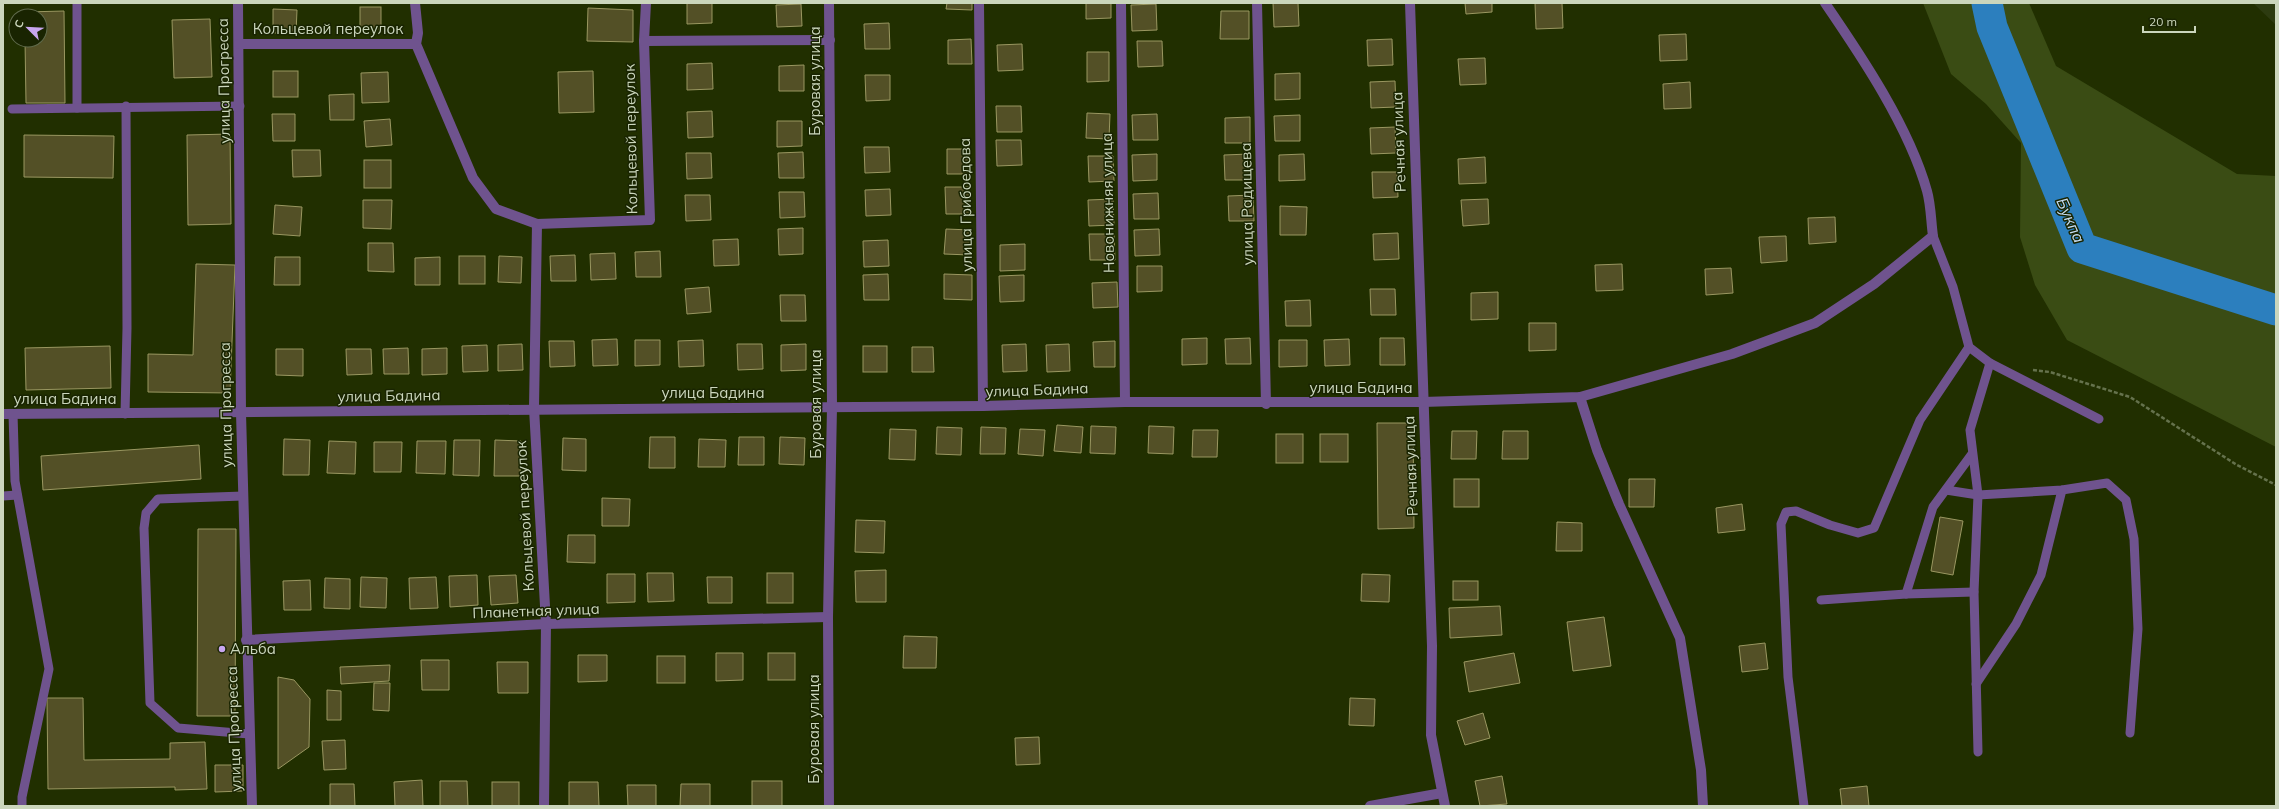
<svg xmlns="http://www.w3.org/2000/svg" width="2279" height="809" font-family="Mulish,sans-serif">
<style>
.built{fill:#2d3b10}
.green{fill:#3a4c14}
.lines{fill:none;stroke-linecap:round;stroke-linejoin:round}
.river{stroke:#2c7fbe;stroke-width:31}
.building{fill:#535026;stroke:#9a9761}
.path{stroke:#65724c;stroke-width:2.5;stroke-dasharray:4 2;stroke-linecap:butt}
.lane{stroke:#6f538e;stroke-width:9}
.street{stroke:#6f538e;stroke-width:10}
.poi-dot{fill:#c8a6ef;stroke:#192401;stroke-width:1.5}
.labels{text-anchor:middle;stroke-width:3;stroke-linejoin:round;paint-order:stroke}
.street-label{font-size:15px;fill:#cbd6bc;stroke:#192401}
.poi-label{font-size:15px;fill:#cbd6bc;stroke:#192401;text-anchor:start}
.water-label{font-size:16px;font-style:italic;fill:#c8def3;stroke:#192401}
</style>
<rect width="100%" height="100%" fill="#212f00"/>
<polygon class="built" points="2253,3 2276,3 2276,25"/>
<polygon class="green" points="1923,3 2029,3 2056,66 2237,174 2276,176 2276,447 2067,340 2035,285 2020,237 2021,143 1986,104 1951,74"/>
<g class="lines">
<polyline class="river" points="1987,3 1992,27 2082,248 2276,310"/>
</g>
<g class="building">
<polygon points="687,3 712,3 712,23 687,24"/>
<polygon points="947,3 972,3 972,10 946,9"/>
<polygon points="1086,3 1111,3 1111,18 1086,19"/>
<polygon points="1273,3 1298,3 1299,26 1274,27"/>
<polygon points="1465,3 1492,3 1492,12 1466,14"/>
<polygon points="1535,3 1562,3 1563,28 1536,29"/>
<polygon points="801,4 802,26 777,27 776,5"/>
<polygon points="1156,4 1157,30 1132,31 1131,5"/>
<rect x="360" y="7" width="21" height="22"/>
<polygon points="588,8 633,10 633,42 587,41"/>
<polygon points="273,9 297,10 296,33 273,33"/>
<polygon points="64,11 65,103 26,103 25,40 40,40 40,16 25,16 25,12"/>
<polygon points="1221,11 1249,11 1249,39 1220,39"/>
<polygon points="210,19 212,77 174,78 172,20"/>
<polygon points="889,23 890,49 865,49 864,24"/>
<polygon points="1686,34 1687,60 1660,61 1659,35"/>
<polygon points="971,39 972,64 948,64 948,40"/>
<polygon points="1392,39 1393,65 1368,66 1367,40"/>
<polygon points="1137,41 1162,41 1163,66 1138,67"/>
<polygon points="1022,44 1023,70 998,71 997,45"/>
<polygon points="1087,52 1109,52 1109,81 1087,82"/>
<polygon points="1485,58 1486,84 1460,85 1458,59"/>
<polygon points="712,63 713,89 687,90 687,64"/>
<polygon points="804,65 804,91 779,91 779,66"/>
<rect x="273" y="71" width="25" height="26"/>
<polygon points="593,71 594,112 559,113 558,72"/>
<polygon points="388,72 389,102 362,103 361,73"/>
<polygon points="1300,73 1300,99 1275,100 1275,74"/>
<polygon points="865,75 890,75 890,100 866,101"/>
<polygon points="1395,81 1396,107 1371,108 1370,82"/>
<polygon points="1690,82 1691,108 1664,109 1663,84"/>
<polygon points="354,94 354,120 330,120 329,95"/>
<polygon points="996,106 1021,106 1022,132 997,132"/>
<polygon points="712,111 713,137 688,138 687,112"/>
<polygon points="1087,113 1110,114 1109,139 1086,138"/>
<polygon points="272,114 295,114 295,141 273,141"/>
<polygon points="1157,114 1158,140 1133,140 1132,115"/>
<polygon points="1300,115 1300,141 1275,141 1274,116"/>
<polygon points="1250,117 1250,143 1225,143 1225,118"/>
<polygon points="390,119 392,145 366,147 364,121"/>
<polygon points="777,121 802,121 802,146 777,147"/>
<polygon points="1395,127 1396,153 1371,154 1370,128"/>
<polygon points="230,134 231,224 188,225 187,135"/>
<polygon points="24,135 114,136 113,178 24,177"/>
<polygon points="996,140 1021,140 1022,165 997,166"/>
<polygon points="864,147 889,147 890,172 865,173"/>
<polygon points="947,149 969,149 970,174 947,174"/>
<polygon points="292,150 320,150 321,176 293,177"/>
<polygon points="803,152 804,178 779,178 778,153"/>
<polygon points="686,153 711,153 712,178 687,179"/>
<polygon points="1157,154 1157,180 1133,181 1132,155"/>
<polygon points="1249,154 1250,180 1225,180 1224,155"/>
<polygon points="1304,154 1305,180 1279,181 1279,155"/>
<polygon points="1088,156 1113,156 1114,181 1089,182"/>
<polygon points="1485,157 1486,183 1459,184 1458,159"/>
<rect x="364" y="160" width="27" height="28"/>
<polygon points="1372,172 1397,172 1398,197 1373,198"/>
<polygon points="945,187 969,187 970,214 946,214"/>
<polygon points="890,189 891,215 866,216 865,190"/>
<polygon points="779,192 804,192 805,217 780,218"/>
<polygon points="1158,193 1159,219 1134,219 1133,194"/>
<polygon points="685,195 710,195 711,220 686,221"/>
<polygon points="1253,195 1254,221 1229,221 1228,196"/>
<polygon points="1113,199 1114,225 1089,226 1088,200"/>
<polygon points="1488,199 1489,224 1463,226 1461,200"/>
<polygon points="363,200 392,200 391,229 363,228"/>
<polygon points="275,205 302,207 300,236 273,234"/>
<polygon points="1280,206 1307,207 1306,235 1280,235"/>
<polygon points="1835,217 1836,242 1809,244 1808,218"/>
<polygon points="803,228 803,254 779,255 778,229"/>
<polygon points="946,229 971,230 970,255 944,254"/>
<polygon points="1159,229 1160,255 1135,256 1134,230"/>
<polygon points="1398,233 1399,259 1374,260 1373,234"/>
<polygon points="1089,234 1114,234 1115,260 1090,260"/>
<polygon points="1786,236 1787,261 1761,263 1759,237"/>
<polygon points="738,239 739,265 714,266 713,240"/>
<polygon points="888,240 889,266 864,267 863,241"/>
<polygon points="368,243 393,243 394,272 368,271"/>
<polygon points="1025,244 1025,270 1000,271 1000,245"/>
<polygon points="660,251 661,277 636,277 635,252"/>
<polygon points="615,253 616,279 591,280 590,254"/>
<polygon points="575,255 576,281 551,281 550,256"/>
<rect x="459" y="256" width="26" height="28"/>
<polygon points="499,256 522,257 521,283 498,282"/>
<polygon points="275,257 300,257 300,285 274,285"/>
<polygon points="440,257 440,285 415,285 415,258"/>
<polygon points="196,264 235,265 230,393 148,392 148,354 193,355"/>
<polygon points="1622,264 1623,290 1596,291 1595,265"/>
<polygon points="1137,266 1162,266 1162,291 1137,292"/>
<polygon points="1731,268 1733,293 1706,295 1705,269"/>
<polygon points="888,274 889,300 864,300 863,275"/>
<polygon points="944,274 972,275 972,300 944,299"/>
<polygon points="1024,275 1024,301 1000,302 999,276"/>
<polygon points="1117,282 1118,307 1093,308 1092,283"/>
<polygon points="709,287 711,312 687,314 685,289"/>
<polygon points="1370,289 1395,289 1396,315 1371,315"/>
<polygon points="1498,292 1498,319 1471,320 1471,293"/>
<polygon points="780,295 805,295 806,321 781,321"/>
<polygon points="1310,300 1311,326 1286,326 1285,301"/>
<polygon points="1529,323 1556,323 1556,350 1529,351"/>
<polygon points="1207,338 1207,364 1182,365 1182,339"/>
<polygon points="1250,338 1251,364 1226,364 1225,339"/>
<polygon points="1380,338 1404,338 1405,365 1380,365"/>
<polygon points="617,339 618,365 593,366 592,340"/>
<polygon points="1349,339 1350,365 1325,366 1324,340"/>
<polygon points="635,340 660,340 660,365 635,366"/>
<polygon points="703,340 704,366 679,367 678,341"/>
<polygon points="1279,340 1307,340 1307,366 1279,367"/>
<polygon points="549,341 574,341 575,366 550,367"/>
<polygon points="1115,341 1115,367 1094,367 1093,342"/>
<polygon points="522,344 523,370 498,371 498,345"/>
<polygon points="737,344 762,344 763,369 738,370"/>
<polygon points="806,344 806,370 781,371 781,345"/>
<polygon points="1026,344 1027,371 1003,372 1002,345"/>
<polygon points="1069,344 1070,371 1047,372 1046,345"/>
<polygon points="487,345 488,371 463,372 462,346"/>
<polygon points="110,346 111,388 26,390 25,348"/>
<rect x="863" y="346" width="24" height="26"/>
<polygon points="912,347 933,347 934,372 912,372"/>
<polygon points="408,348 409,374 384,374 383,349"/>
<polygon points="447,348 447,374 422,375 422,349"/>
<polygon points="276,349 303,349 303,376 276,375"/>
<polygon points="346,349 371,349 372,374 347,375"/>
<polygon points="1377,423 1413,423 1414,528 1378,529"/>
<polygon points="1057,425 1083,427 1081,453 1054,451"/>
<polygon points="1091,426 1116,427 1115,454 1090,453"/>
<polygon points="1149,426 1174,427 1173,454 1148,453"/>
<polygon points="937,427 962,428 961,455 936,454"/>
<polygon points="981,427 1006,428 1005,454 980,454"/>
<polygon points="890,429 916,430 915,460 889,459"/>
<polygon points="1020,429 1045,430 1043,456 1018,454"/>
<polygon points="1193,430 1218,430 1217,457 1192,457"/>
<polygon points="1452,431 1477,431 1476,459 1451,459"/>
<polygon points="1503,431 1528,431 1528,459 1502,459"/>
<rect x="1276" y="434" width="27" height="29"/>
<rect x="1320" y="434" width="28" height="28"/>
<polygon points="650,437 675,437 675,468 649,468"/>
<polygon points="739,437 764,437 764,465 738,465"/>
<polygon points="780,437 805,438 804,465 779,464"/>
<polygon points="563,438 586,439 586,471 562,470"/>
<polygon points="284,439 310,440 309,475 283,475"/>
<polygon points="699,439 726,440 725,467 698,467"/>
<polygon points="454,440 480,440 479,476 453,475"/>
<polygon points="495,440 521,441 520,476 494,476"/>
<polygon points="329,441 356,442 355,474 327,473"/>
<polygon points="417,441 446,441 445,474 416,473"/>
<polygon points="374,442 402,442 401,472 374,472"/>
<polygon points="199,445 201,479 43,490 41,456"/>
<rect x="1454" y="479" width="25" height="28"/>
<polygon points="1629,479 1655,479 1654,507 1629,507"/>
<polygon points="602,498 630,499 629,526 602,526"/>
<polygon points="1742,504 1745,530 1718,533 1716,508"/>
<polygon points="1940,517 1963,521 1953,575 1931,571"/>
<polygon points="856,520 885,521 884,553 855,552"/>
<polygon points="1557,522 1582,523 1582,551 1556,551"/>
<polygon points="198,529 236,529 235,716 197,716"/>
<polygon points="568,535 595,535 595,563 567,562"/>
<polygon points="886,570 886,602 856,602 855,571"/>
<polygon points="647,573 673,573 674,601 648,602"/>
<rect x="767" y="573" width="26" height="30"/>
<polygon points="607,574 635,574 635,602 607,603"/>
<polygon points="1362,574 1390,575 1389,602 1361,601"/>
<polygon points="477,575 478,605 450,607 449,576"/>
<polygon points="516,575 518,603 491,605 489,576"/>
<polygon points="361,577 387,578 386,608 360,607"/>
<polygon points="436,577 438,608 410,609 409,578"/>
<polygon points="707,577 732,577 732,603 708,603"/>
<polygon points="325,578 350,579 350,609 324,608"/>
<polygon points="310,580 311,610 284,610 283,581"/>
<rect x="1453" y="581" width="25" height="19"/>
<polygon points="1500,606 1502,635 1450,638 1449,608"/>
<polygon points="1604,617 1611,666 1573,671 1567,622"/>
<polygon points="904,636 937,637 936,668 903,668"/>
<polygon points="1765,643 1768,669 1742,672 1739,646"/>
<polygon points="716,653 743,653 743,680 716,681"/>
<rect x="768" y="653" width="27" height="27"/>
<polygon points="1514,653 1520,683 1469,692 1464,662"/>
<polygon points="578,655 607,655 607,681 578,682"/>
<rect x="657" y="656" width="28" height="27"/>
<polygon points="421,660 449,660 449,690 422,690"/>
<polygon points="497,662 528,662 528,693 498,693"/>
<polygon points="390,665 389,681 341,684 340,667"/>
<polygon points="278,677 294,680 310,699 309,747 278,769"/>
<polygon points="374,683 390,683 389,711 373,710"/>
<polygon points="327,690 341,691 341,720 327,720"/>
<polygon points="47,698 83,698 84,760 170,759 170,743 205,742 207,789 175,790 175,787 48,789"/>
<polygon points="1350,698 1375,699 1374,726 1349,725"/>
<polygon points="1483,713 1490,738 1465,745 1457,721"/>
<polygon points="1039,737 1040,764 1016,765 1015,738"/>
<polygon points="345,740 346,769 324,770 322,741"/>
<polygon points="215,765 243,765 243,791 215,792"/>
<polygon points="1502,776 1507,804 1480,806 1475,781"/>
<polygon points="422,780 423,806 395,806 394,782"/>
<polygon points="440,781 467,781 468,806 440,806"/>
<rect x="752" y="781" width="30" height="25"/>
<rect x="492" y="782" width="27" height="24"/>
<polygon points="569,782 598,782 599,806 569,806"/>
<polygon points="330,784 354,784 355,806 330,806"/>
<polygon points="681,784 710,784 710,806 680,806"/>
<polygon points="627,785 656,785 656,806 628,806"/>
<polygon points="1867,786 1869,806 1842,806 1840,789"/>
</g>
<g class="lines">
<polyline class="path" points="2033,370 2050,372 2130,397 2237,465 2276,485"/>
<g class="lane">
<polyline points="77,3 77,108"/>
<polyline points="12,109 240,106"/>
<polyline points="1933,236 1953,287 1969,347 1990,363 2099,419"/>
<polyline points="13,414 15,481 49,669 22,797 22,806"/>
<polyline points="125,414 127,328 126,106"/>
<polyline points="1946,490 1978,495 2062,490 2107,483 2126,500 2134,539 2138,629 2130,733"/>
<polyline points="3,496 17,495"/>
<polyline points="243,496 158,499 146,513 144,528 150,703 178,728 249,734"/>
<polyline points="1906,594 1933,507 1972,454"/>
<polyline points="1821,600 1906,594 1974,592"/>
<polyline points="1976,684 2016,624 2041,575 2062,490"/>
<polyline points="1978,752 1974,592 1978,495 1970,430 1990,363"/>
<polyline points="1804,806 1788,677 1781,524 1786,512 1796,511 1830,525 1858,533 1874,528 1920,420 1969,347"/>
</g>
<g class="street">
<polyline points="238,3 241,413 252,806"/>
<polyline points="415,3 418,33 416,44 473,178 496,209 537,224 650,220 644,41 646,3"/>
<polyline points="829,3 832,407 828,617 829,806"/>
<polyline points="979,3 983,406"/>
<polyline points="1121,3 1125,402"/>
<polyline points="1257,3 1266,404"/>
<polyline points="1410,3 1432,646 1431,735 1445,806"/>
<polyline points="644,41 830,40"/>
<polyline points="239,44 416,44"/>
<polyline points="537,224 534,408 546,624 544,806"/>
<polyline points="1580,397 1597,450 1619,504 1680,638 1701,770 1703,806"/>
<path d="M3 414 983 406 1125 402H1423L1580 397 1732 354 1815 323 1874 284 1933 236C1931 222 1931 205 1927 191 1909 127 1862 57 1825 3"/>
<polyline points="246,640 546,624 828,617"/>
<polyline points="1370,806 1442,793"/>
</g>
</g>
<circle class="poi-dot" cx="222" cy="649" r="4"/>
<g class="labels">
<g class="street-label">
<text x="328" y="34">Кольцевой переулок</text>
<text transform="translate(224 81) rotate(-91)" y="5">улица Прогресса</text>
<text transform="translate(815 81) rotate(-90)" y="5">Буровая улица</text>
<text transform="translate(631 139) rotate(-91)" y="5">Кольцевой переулок</text>
<text transform="translate(1399 142) rotate(-92)" y="5">Речная улица</text>
<text transform="translate(1108 203) rotate(-91)" y="5">Новонижняя улица</text>
<text transform="translate(1247 204) rotate(-91)" y="5">улица Радищева</text>
<text transform="translate(966 205) rotate(-91)" y="5">улица Грибоедова</text>
<text x="1361" y="393">улица Бадина</text>
<text transform="translate(1037 390) rotate(-2)" y="5">улица Бадина</text>
<text x="713" y="398">улица Бадина</text>
<text transform="translate(389 396) rotate(-1)" y="5">улица Бадина</text>
<text x="65" y="404">улица Бадина</text>
<text transform="translate(816 404) rotate(-90)" y="5">Буровая улица</text>
<text transform="translate(226 405) rotate(-91)" y="5">улица Прогресса</text>
<text transform="translate(1411 466) rotate(-92)" y="5">Речная улица</text>
<text transform="translate(525 516) rotate(-93)" y="5">Кольцевой переулок</text>
<text transform="translate(536 611) rotate(-2)" y="5">Планетная улица</text>
<text transform="translate(234 729) rotate(-92)" y="5">улица Прогресса</text>
<text transform="translate(814 729) rotate(-90)" y="5">Буровая улица</text>
</g>
<g class="poi-label">
<text x="230" y="654">Альба</text>
</g>
<g class="water-label">
<text transform="translate(2071 220) rotate(66)" y="6">Букпа</text>
</g>
</g>
<rect width="2279" height="809" fill="none" stroke="#cbd6bc" stroke-width="8"/>
<g transform="translate(28 28) rotate(294)"><circle r="19" fill="#192401" stroke="#606b4c"/>
<path d="M0-3L7 15L0 10L-7 15Z" fill="#c8a6ef"/>
<text y="-6" font-size="11" font-weight="bold" text-anchor="middle" fill="#cbd6bc">С</text>
</g>
<path d="M2143 26v6h52v-6" fill="none" stroke="#cbd6bc" stroke-width="2"/>
<text x="2149" y="26" font-size="12" fill="#cbd6bc" stroke="#192401" stroke-width="3" paint-order="stroke">20 m</text>
</svg>
